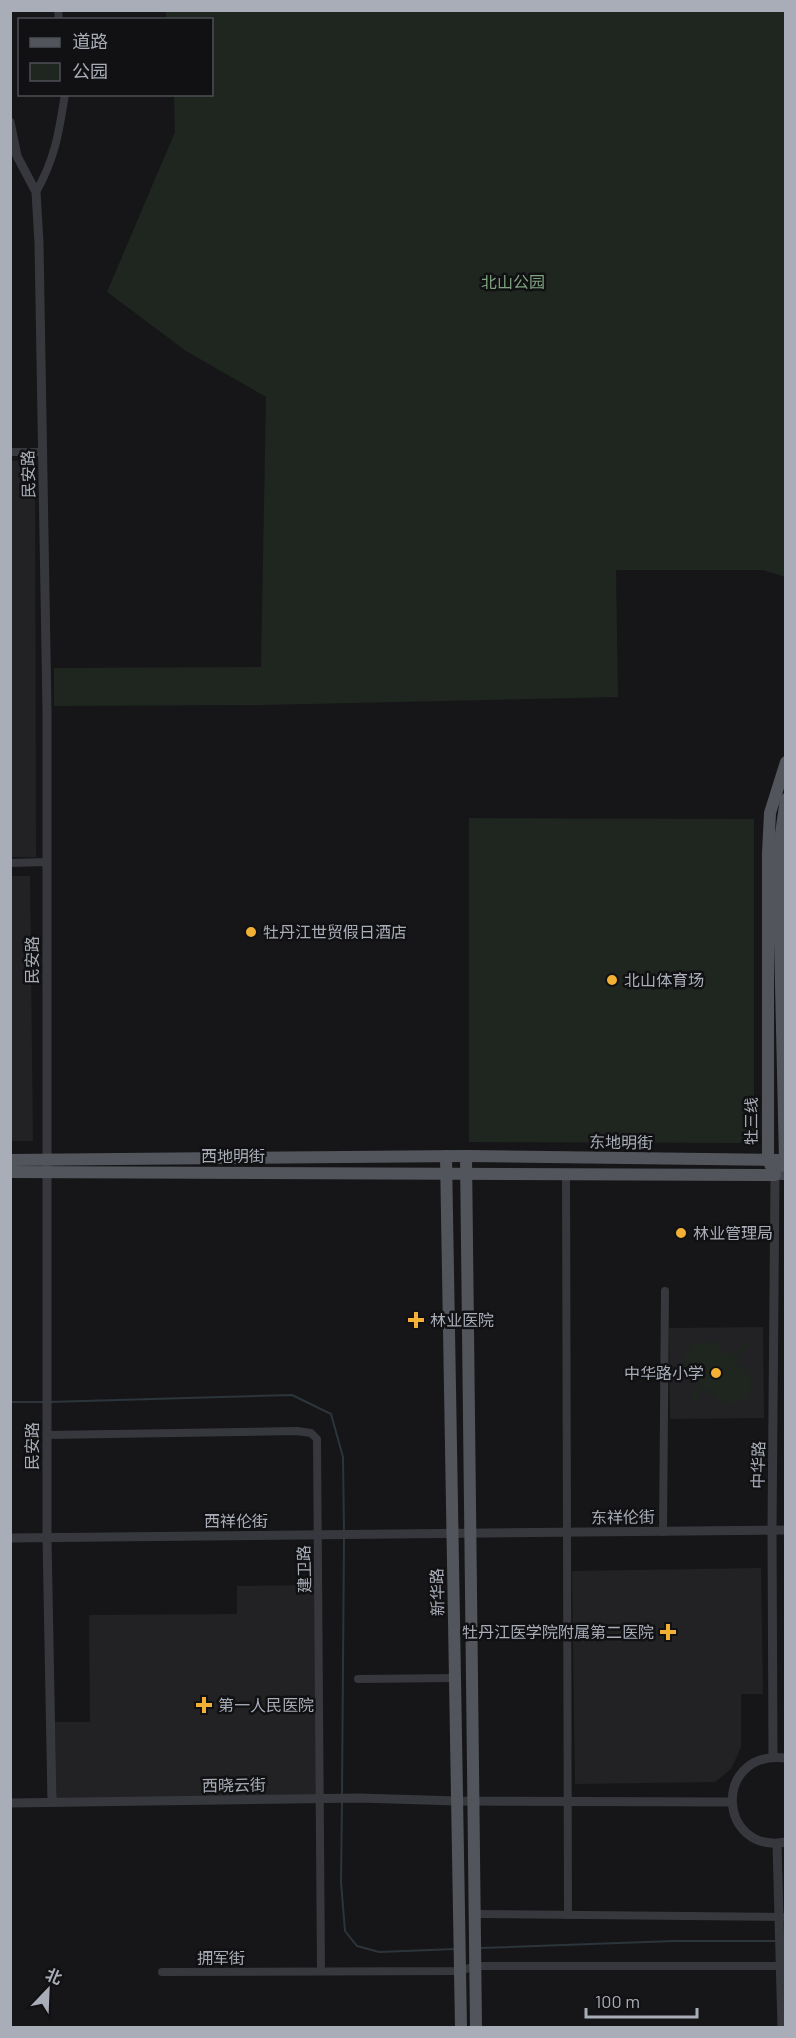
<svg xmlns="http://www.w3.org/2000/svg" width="796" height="2038" font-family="Barlow,'Noto Sans SC',sans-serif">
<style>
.built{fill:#222225}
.green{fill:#1e261f}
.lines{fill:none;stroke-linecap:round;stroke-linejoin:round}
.stream{stroke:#2c353c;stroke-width:2}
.minor{stroke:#37383d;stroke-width:8}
.tertiary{stroke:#37383d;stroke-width:9}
.secondary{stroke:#45474d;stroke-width:10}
.primary{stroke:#53555c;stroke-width:12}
.poi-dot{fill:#f2b134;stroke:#111113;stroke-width:2}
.labels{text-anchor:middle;stroke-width:5;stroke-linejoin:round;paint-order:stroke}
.park-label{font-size:16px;fill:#7fa381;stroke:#111113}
.street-label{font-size:16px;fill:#a8adb8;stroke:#111113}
.poi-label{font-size:16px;fill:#a8adb8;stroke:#111113;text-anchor:start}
</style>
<rect width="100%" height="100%" fill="#161618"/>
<g class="built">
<polygon points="35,460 36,857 11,857 11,461"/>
<polygon points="11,876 30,876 33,1141 11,1141"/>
<polygon points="763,1327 764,1418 670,1419 669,1328"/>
<polygon points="761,1568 763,1694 741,1694 741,1747 731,1769 715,1782 575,1784 572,1571"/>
<polygon points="317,1585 319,1798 56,1800 55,1722 90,1722 89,1615 237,1614 237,1586"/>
</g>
<g class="green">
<polygon points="165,11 785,11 785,577 763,570 616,570 618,697 262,705 54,706 54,668 261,667 266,397 186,351 107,292 175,132 174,95 212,94 212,20 167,19"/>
<polygon points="469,818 754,819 754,1143 469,1142"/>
<path d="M707 1341 719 1346 730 1357 746 1341 749 1344 734 1360C738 1364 744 1368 748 1374 759 1389 742 1408 725 1403 718 1401 712 1393 706 1388L693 1401 689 1397 701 1385 685 1367 686 1354 691 1345Z"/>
</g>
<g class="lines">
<g class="stream">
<polyline points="10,1402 44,1402"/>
<polyline points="49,1402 292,1395 331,1414 343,1457 344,1531"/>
<polyline points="342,1795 344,1537"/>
<polyline points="342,1801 341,1882 345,1931 357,1946 379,1952 456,1949"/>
<polyline points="480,1948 674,1941 777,1941"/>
</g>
<g class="minor">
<polyline points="58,10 59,20"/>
<path d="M36 192C55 159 59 132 65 94"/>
<polyline points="10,452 43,452"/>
<polyline points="10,863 47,862"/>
<polyline points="566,1173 568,1915"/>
<polyline points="47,1435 297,1431 311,1433 317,1439 321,1971"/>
<polyline points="663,1532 665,1291"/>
<polyline points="358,1679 455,1678"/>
<polyline points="474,1914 786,1917"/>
<polyline points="162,1972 460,1971 475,1966 780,1966"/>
</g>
<g class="tertiary">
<polyline points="10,122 17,156 36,192 39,243 47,711 47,1538 52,1802"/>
<polyline points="10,1538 786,1530"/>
<polyline points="773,1757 772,1530 775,1175"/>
<path d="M786 1758C712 1749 717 1855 786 1842"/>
<polyline points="10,1803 359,1798 457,1801 731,1802"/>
<polyline points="777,1844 782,2028"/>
</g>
<polyline class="secondary" points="775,1175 786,1175"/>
<g class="primary">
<polyline points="446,1156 461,2028"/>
<polyline points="466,1156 476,2028"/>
<polyline points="10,1160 466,1156 785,1160"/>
<polyline points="771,1166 768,1160 768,853 770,813 786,762"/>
<polyline points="781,1166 785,1160 778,854 786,799"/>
<polyline points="10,1172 775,1175"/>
</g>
</g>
<g class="poi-dot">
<circle cx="251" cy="932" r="6"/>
<circle cx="612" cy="980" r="6"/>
<circle cx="681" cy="1233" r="6"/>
<path d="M413 1311h6v6h6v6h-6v6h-6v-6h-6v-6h6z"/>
<circle cx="716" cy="1373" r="6"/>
<path d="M665 1623h6v6h6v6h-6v6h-6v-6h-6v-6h6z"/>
<path d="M201 1696h6v6h6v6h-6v6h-6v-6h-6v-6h6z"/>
</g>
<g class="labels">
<g class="park-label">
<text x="513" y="288">北山公园</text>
</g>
<g class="street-label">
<text transform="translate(28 474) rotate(-91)" y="6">民安路</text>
<text transform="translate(32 960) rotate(-90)" y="6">民安路</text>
<text transform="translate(751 1121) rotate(-90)" y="6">牡三线</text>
<text transform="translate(621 1142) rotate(1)" y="6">东地明街</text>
<text x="233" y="1162">西地明街</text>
<text transform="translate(32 1446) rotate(-90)" y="6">民安路</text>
<text transform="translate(758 1465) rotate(-89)" y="6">中华路</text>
<text transform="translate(623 1517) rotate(-1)" y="6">东祥伦街</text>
<text x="236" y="1527">西祥伦街</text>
<text transform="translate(304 1569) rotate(-91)" y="6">建卫路</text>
<text transform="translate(437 1592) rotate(-91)" y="6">新华路</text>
<text transform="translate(234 1785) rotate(-1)" y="6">西晓云街</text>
<text x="221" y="1964">拥军街</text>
</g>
<g class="poi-label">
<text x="263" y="938">牡丹江世贸假日酒店</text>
<text x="624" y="986">北山体育场</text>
<text x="693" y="1239">林业管理局</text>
<text x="430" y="1326">林业医院</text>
<text x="704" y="1379" text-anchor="end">中华路小学</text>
<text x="654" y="1638" text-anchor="end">牡丹江医学院附属第二医院</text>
<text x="218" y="1711">第一人民医院</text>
</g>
</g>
<rect width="796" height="2038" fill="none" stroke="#a8adb8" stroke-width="24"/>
<rect x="18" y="18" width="195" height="78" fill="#111113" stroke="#4d4f55" stroke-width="1.5"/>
<rect x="30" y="38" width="30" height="9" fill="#53555c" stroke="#4d4f55" stroke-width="1.5"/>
<text x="72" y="48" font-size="18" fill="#a8adb8">道路</text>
<rect x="30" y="63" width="30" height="18" fill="#1e261f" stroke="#4d4f55" stroke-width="1.5"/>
<text x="72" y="78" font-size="18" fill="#a8adb8">公园</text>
<g transform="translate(48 1990) rotate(23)" stroke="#111113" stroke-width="4.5" paint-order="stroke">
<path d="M0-4.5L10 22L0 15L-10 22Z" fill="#a8adb8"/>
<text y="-9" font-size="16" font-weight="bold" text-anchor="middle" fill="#a8adb8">北</text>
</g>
<path d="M586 2008v9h111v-9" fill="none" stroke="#a8adb8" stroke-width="3"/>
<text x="595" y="2008" font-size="18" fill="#a8adb8" stroke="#111113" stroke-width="4.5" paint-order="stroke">100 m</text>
</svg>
